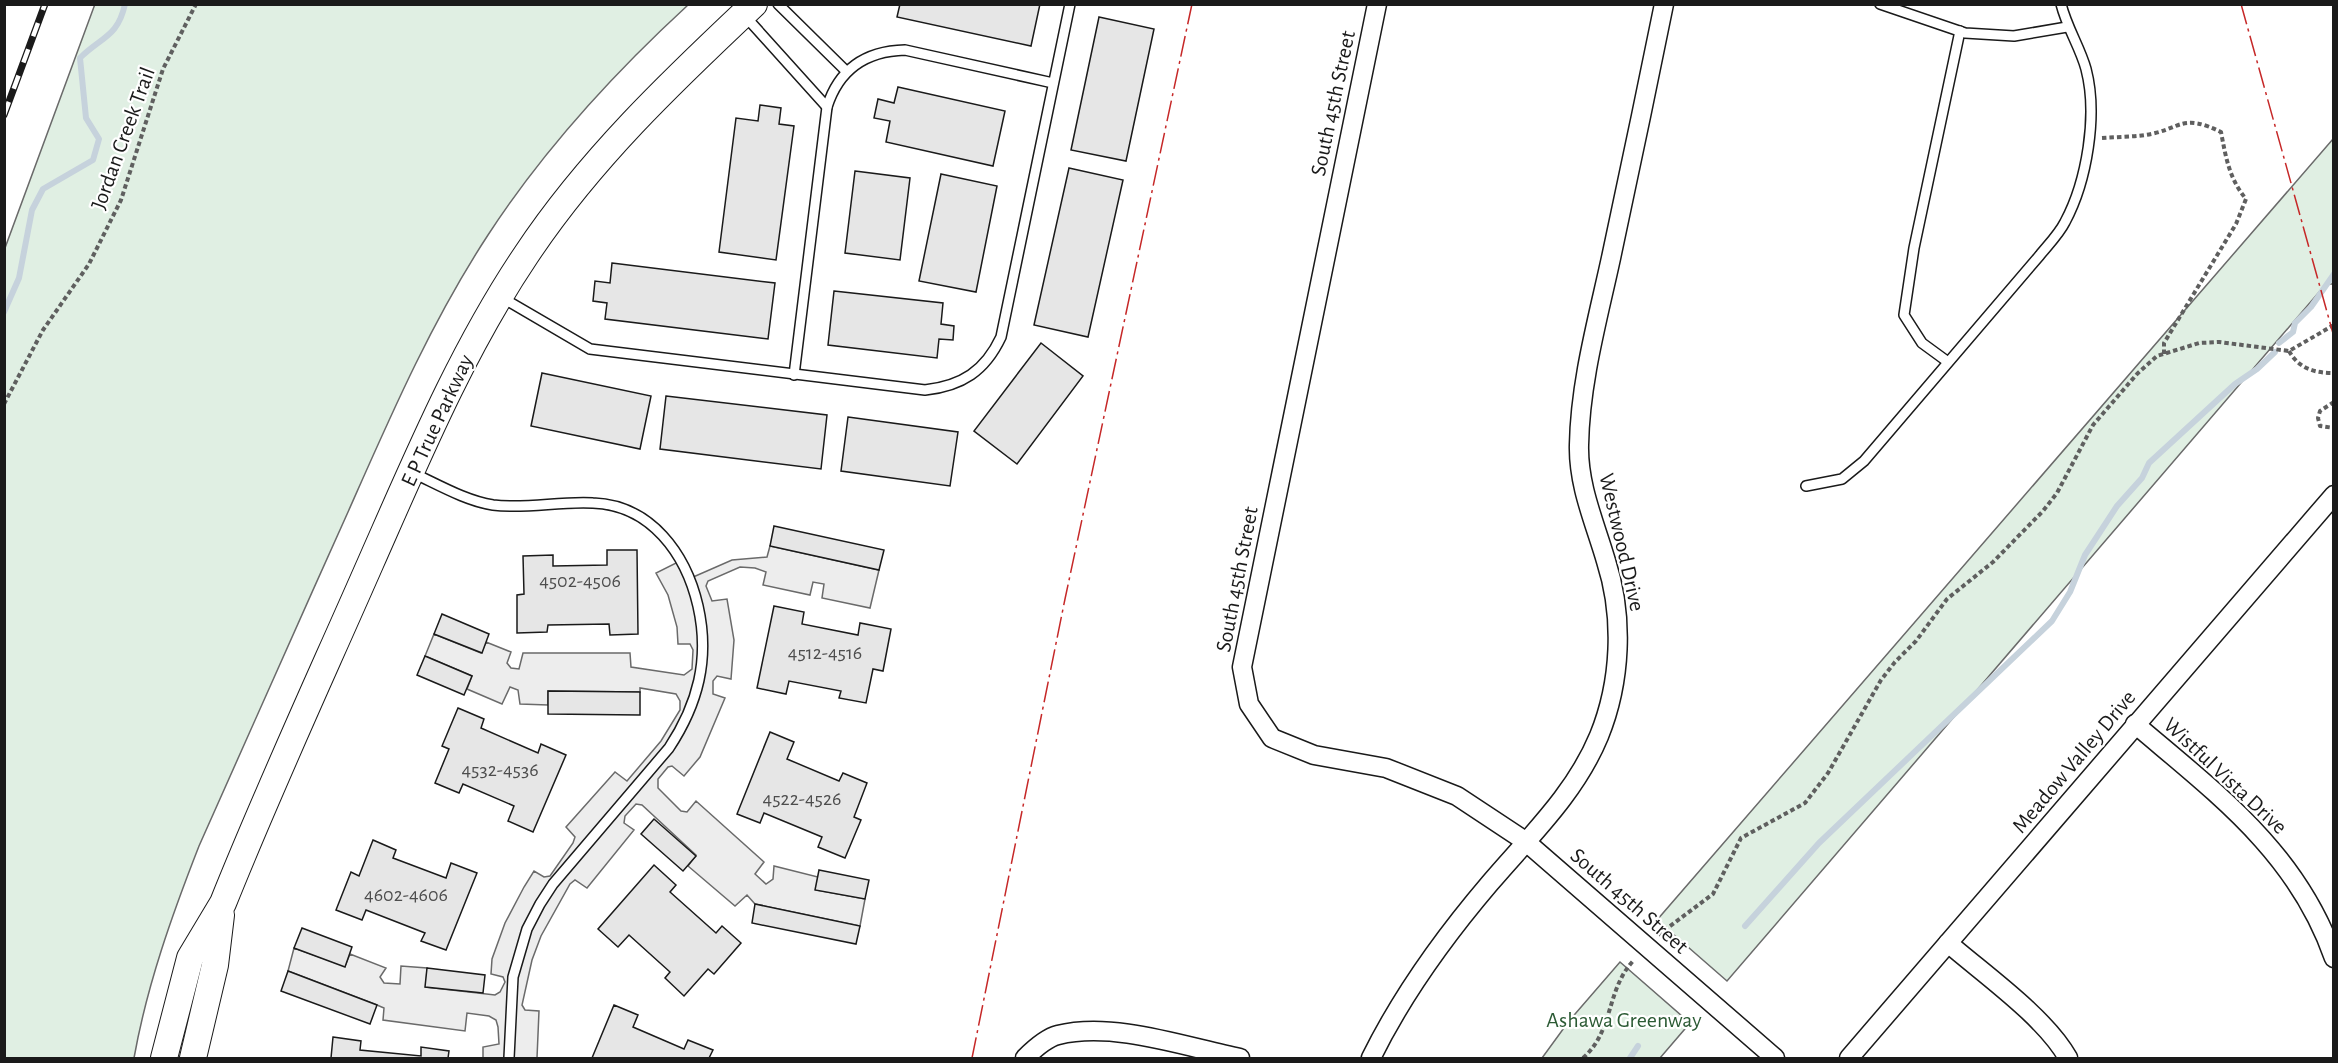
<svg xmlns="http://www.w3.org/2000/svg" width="2338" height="1063" font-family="'Alegreya Sans',sans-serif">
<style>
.green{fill:#e0efe3;stroke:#6a6a6a;stroke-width:1.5}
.parking{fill:#ededed;stroke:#6a6a6a;stroke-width:1.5}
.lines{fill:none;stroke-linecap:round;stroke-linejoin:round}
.stream{stroke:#c6d2dc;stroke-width:6}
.building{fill:#e6e6e6;stroke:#1a1a1a;stroke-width:1.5}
.lane-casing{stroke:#1a1a1a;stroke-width:12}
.street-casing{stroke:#1a1a1a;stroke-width:21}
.secondary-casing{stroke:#1a1a1a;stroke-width:28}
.path{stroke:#5f5f5f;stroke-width:4;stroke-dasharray:4.5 3;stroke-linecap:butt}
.lane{stroke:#fff;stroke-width:9}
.street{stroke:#fff;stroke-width:18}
.secondary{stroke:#fff;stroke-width:26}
.rail-casing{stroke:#1a1a1a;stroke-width:7}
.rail{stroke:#fff;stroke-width:4.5;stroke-dasharray:14;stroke-linecap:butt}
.power{stroke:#c62828;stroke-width:1.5;stroke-dasharray:21 4.5 3 4.5;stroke-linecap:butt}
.labels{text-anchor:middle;stroke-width:4.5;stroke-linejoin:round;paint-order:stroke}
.number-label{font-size:20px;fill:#4d4d4d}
.street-label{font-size:22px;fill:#1a1a1a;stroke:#fff}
.park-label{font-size:22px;fill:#2b5a34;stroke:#fff}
</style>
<rect width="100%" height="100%" fill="#fff"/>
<g class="green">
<path d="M95 4 688 5C613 74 544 149 488 235 431 322 390 417 348 512 298 623 249 734 199 846 172 915 147 985 134 1058H5V248Z"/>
<polygon points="2333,139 2333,284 2326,284 1727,981 1657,920"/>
<polygon points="1620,962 1690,1023 1660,1058 1542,1058 1569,1021"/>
</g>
<polygon class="parking" points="770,546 879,570 870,608 822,598 824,584 813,582 810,595 763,585 766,572 755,568 740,567 708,581 706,586 712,601 727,599 734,640 731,679 717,676 713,681 713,694 725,698 700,757 684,776 672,766 668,767 658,779 658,788 681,811 687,812 696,801 764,862 755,874 766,884 773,879 774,866 818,877 816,890 865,899 860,926 755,904 747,895 735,906 688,866 696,855 642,805 636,804 625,816 624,823 634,830 587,888 575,880 570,884 541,936 532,960 522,1005 525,1010 539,1011 537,1058 483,1058 483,1047 499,1044 498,1027 496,1020 489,1016 467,1013 465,1031 383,1020 384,1008 377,1005 288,971 294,948 345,966 350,954 386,968 380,977 384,983 400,984 401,966 427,968 426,987 495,995 500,992 505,982 503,977 491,974 492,959 505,923 524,887 534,871 544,877 550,876 573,843 575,837 566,827 615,772 627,781 661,741 680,710 680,701 676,694 640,688 640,692 548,691 548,705 520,704 518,690 510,687 502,704 467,689 472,676 425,656 434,634 481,653 486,642 511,652 507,663 511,668 519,669 523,653 630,653 631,667 684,675 692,669 693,650 690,644 678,644 677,627 668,595 656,573 682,560 691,578 732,560 767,557"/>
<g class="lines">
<g class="stream">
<path d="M4 312 19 278 32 210 43 189 93 160 99 139 86 118 80 58C101 37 118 37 125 4"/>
<polyline points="2279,343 2293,332 2295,323 2311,307 2334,274"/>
<polyline points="1745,926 1819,843 2052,621 2070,592 2085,555 2117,506 2142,478 2149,463 2235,384 2257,369 2275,352"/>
<polyline points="1630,1058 1638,1046"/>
</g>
</g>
<g class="building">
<polygon points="900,4 1040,4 1031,46 897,17"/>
<polygon points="1099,17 1154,29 1126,161 1071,150"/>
<polygon points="898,87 1005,111 993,166 886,142 890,121 874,118 878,99 894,103"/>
<polygon points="760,105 781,108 779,124 794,126 776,260 719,252 736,118 758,121"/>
<polygon points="1069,168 1123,180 1088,337 1034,325"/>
<polygon points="855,171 910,178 900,260 845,253"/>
<polygon points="941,174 997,186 976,292 919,281"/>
<polygon points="612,263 775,283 768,339 605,319 607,303 593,301 595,281 610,283"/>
<polygon points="834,291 943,303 941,324 954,326 953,340 939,339 937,358 828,345"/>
<polygon points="1041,343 1083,376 1017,464 974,431"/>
<polygon points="542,373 651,396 640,449 531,426"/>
<polygon points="666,396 827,415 821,469 660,449"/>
<polygon points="848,417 958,432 950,486 841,471"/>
<polygon points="774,526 884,550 879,570 770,546"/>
<polygon points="607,550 637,550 638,634 610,635 609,624 548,625 547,632 517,633 517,595 524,594 523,556 553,555 553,566 607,565"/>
<polygon points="774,606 804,612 802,624 858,635 860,623 891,629 883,671 873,669 866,703 839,698 841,691 789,681 786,694 757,688"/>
<polygon points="442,614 489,634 482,653 434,634"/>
<polygon points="425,656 472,676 464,695 417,675"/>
<polygon points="548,691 640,692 640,715 548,714"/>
<polygon points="458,708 484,719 481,728 538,753 541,744 566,755 533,832 508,821 514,806 463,784 459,793 435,783 449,749 442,746"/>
<polygon points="770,732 794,742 787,759 839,781 843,773 867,783 854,817 861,820 845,858 818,847 822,837 764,813 760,823 737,814"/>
<polygon points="654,819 696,856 683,871 641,834"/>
<polygon points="373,840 396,850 393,858 446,878 451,863 477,873 446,950 421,941 425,933 366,910 362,920 336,910 351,872 359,876"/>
<polygon points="654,865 676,885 670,892 716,933 722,926 741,943 714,974 708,969 684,996 665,978 670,972 629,935 618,947 598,929"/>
<polygon points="819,870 869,880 865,899 815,890"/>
<polygon points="755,904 860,926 856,944 752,923"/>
<polygon points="302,928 352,947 345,967 294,948"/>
<polygon points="427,968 485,975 483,993 425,987"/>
<polygon points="288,971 377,1005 370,1024 281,991"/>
<polygon points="614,1005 638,1015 633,1027 684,1049 688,1040 713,1050 709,1058 592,1058"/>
<polygon points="333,1037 361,1041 360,1050 421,1056 421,1047 449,1051 448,1058 331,1058"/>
</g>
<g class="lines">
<defs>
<g id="lane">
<polyline points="778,4 846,71"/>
<polyline points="1880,4 1965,33 2014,36 2067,27"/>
<polyline points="745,16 827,107"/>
<path d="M501 297 590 349 925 390C962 386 985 371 1001 337L1070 4"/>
<polyline points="1948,362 1922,343 1904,315 1914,248 1960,31"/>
<path d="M794 375 827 107C839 69 866 51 905 50L1053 83"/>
<path d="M413 473C437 484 466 501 493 505 526 509 560 501 593 503 651 505 686 554 698 606 710 659 698 704 669 748L553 884 540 904 527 929 513 977 509 1058"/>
<path d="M1806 486 1842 479 1864 461 2040 255C2048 245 2059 234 2065 222 2087 181 2098 115 2086 69 2080 47 2067 28 2061 4"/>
</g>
<g id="street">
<polyline points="1377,4 1242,667 1249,704 1272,738 1314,755 1386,768 1457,796 1525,841 1775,1058"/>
<path d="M2135 724C2217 794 2297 852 2334 958"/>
<path d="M1948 943C1985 975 2045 1017 2068 1058"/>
<path d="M1025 1058C1034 1049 1046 1038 1058 1035 1113 1021 1186 1047 1240 1058"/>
<path d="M1371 1058C1402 995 1444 937 1490 883 1530 836 1575 794 1599 736 1621 682 1624 617 1606 561 1595 523 1578 486 1579 445 1580 382 1598 318 1611 258 1629 173 1647 89 1664 4"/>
<polyline points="1849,1058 2334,495"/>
</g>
<g id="secondary">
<path d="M164 1058 190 958 223 903C269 788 321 676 371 562 417 458 462 350 526 255 589 160 671 82 754 4"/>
<polyline points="193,1058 215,965 221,915"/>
</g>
</defs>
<use href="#lane" class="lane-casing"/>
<use href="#street" class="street-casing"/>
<use href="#secondary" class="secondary-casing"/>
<g class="path">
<path d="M2102 138C2116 137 2131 137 2145 135 2181 130 2180 112 2221 132 2226 158 2229 178 2246 199L2236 224 2164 343V354"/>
<path d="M2289 351C2299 369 2315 373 2334 373"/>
<polyline points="2334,402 2320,411 2318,418 2320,426 2334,428"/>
<polyline points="4,404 43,330 89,264 121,200 163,69 196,4"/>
<polyline points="1658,935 1713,894 1741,838 1805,803 1828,773 1881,680 1895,662 1916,641 1947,599 1993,562 2043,511 2057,493 2093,425 2137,374 2157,356 2199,343 2219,342 2289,351 2334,325"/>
<path d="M1583 1058C1614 1031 1606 989 1634 960"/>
</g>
<use href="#lane" class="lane"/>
<use href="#street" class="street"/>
<use href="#secondary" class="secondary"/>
<defs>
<polyline id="rail" points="4,115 45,4"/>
</defs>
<use href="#rail" class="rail-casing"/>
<use href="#rail" class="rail"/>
<g class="power">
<polyline points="2241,4 2334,337"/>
<polyline points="4,7 5,4"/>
<polyline points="972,1058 1065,599 1192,4"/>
</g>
</g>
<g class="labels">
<g class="number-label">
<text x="580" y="587">4502-4506</text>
<text x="825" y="659">4512-4516</text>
<text x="500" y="776">4532-4536</text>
<text x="802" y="805">4522-4526</text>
<text x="406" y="901">4602-4606</text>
</g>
<g class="street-label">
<text transform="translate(1332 103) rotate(-78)" y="8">South 45th Street</text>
<text transform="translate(122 138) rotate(-70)" y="8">Jordan Creek Trail</text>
<text transform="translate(436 420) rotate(-65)" y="8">E P True Parkway</text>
<text transform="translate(1623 542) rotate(77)" y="8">Westwood Drive</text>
<text transform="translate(1236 579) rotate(-79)" y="8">South 45th Street</text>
<text transform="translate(2073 761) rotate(-50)" y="8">Meadow Valley Drive</text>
<text transform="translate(2226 775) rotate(43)" y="8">Wistful Vista Drive</text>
<text transform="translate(1630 900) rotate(41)" y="8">South 45th Street</text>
</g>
<g class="park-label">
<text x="1624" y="1027">Ashawa Greenway</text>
</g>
</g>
<rect width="2338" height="1063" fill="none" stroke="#1a1a1a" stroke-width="12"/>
</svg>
